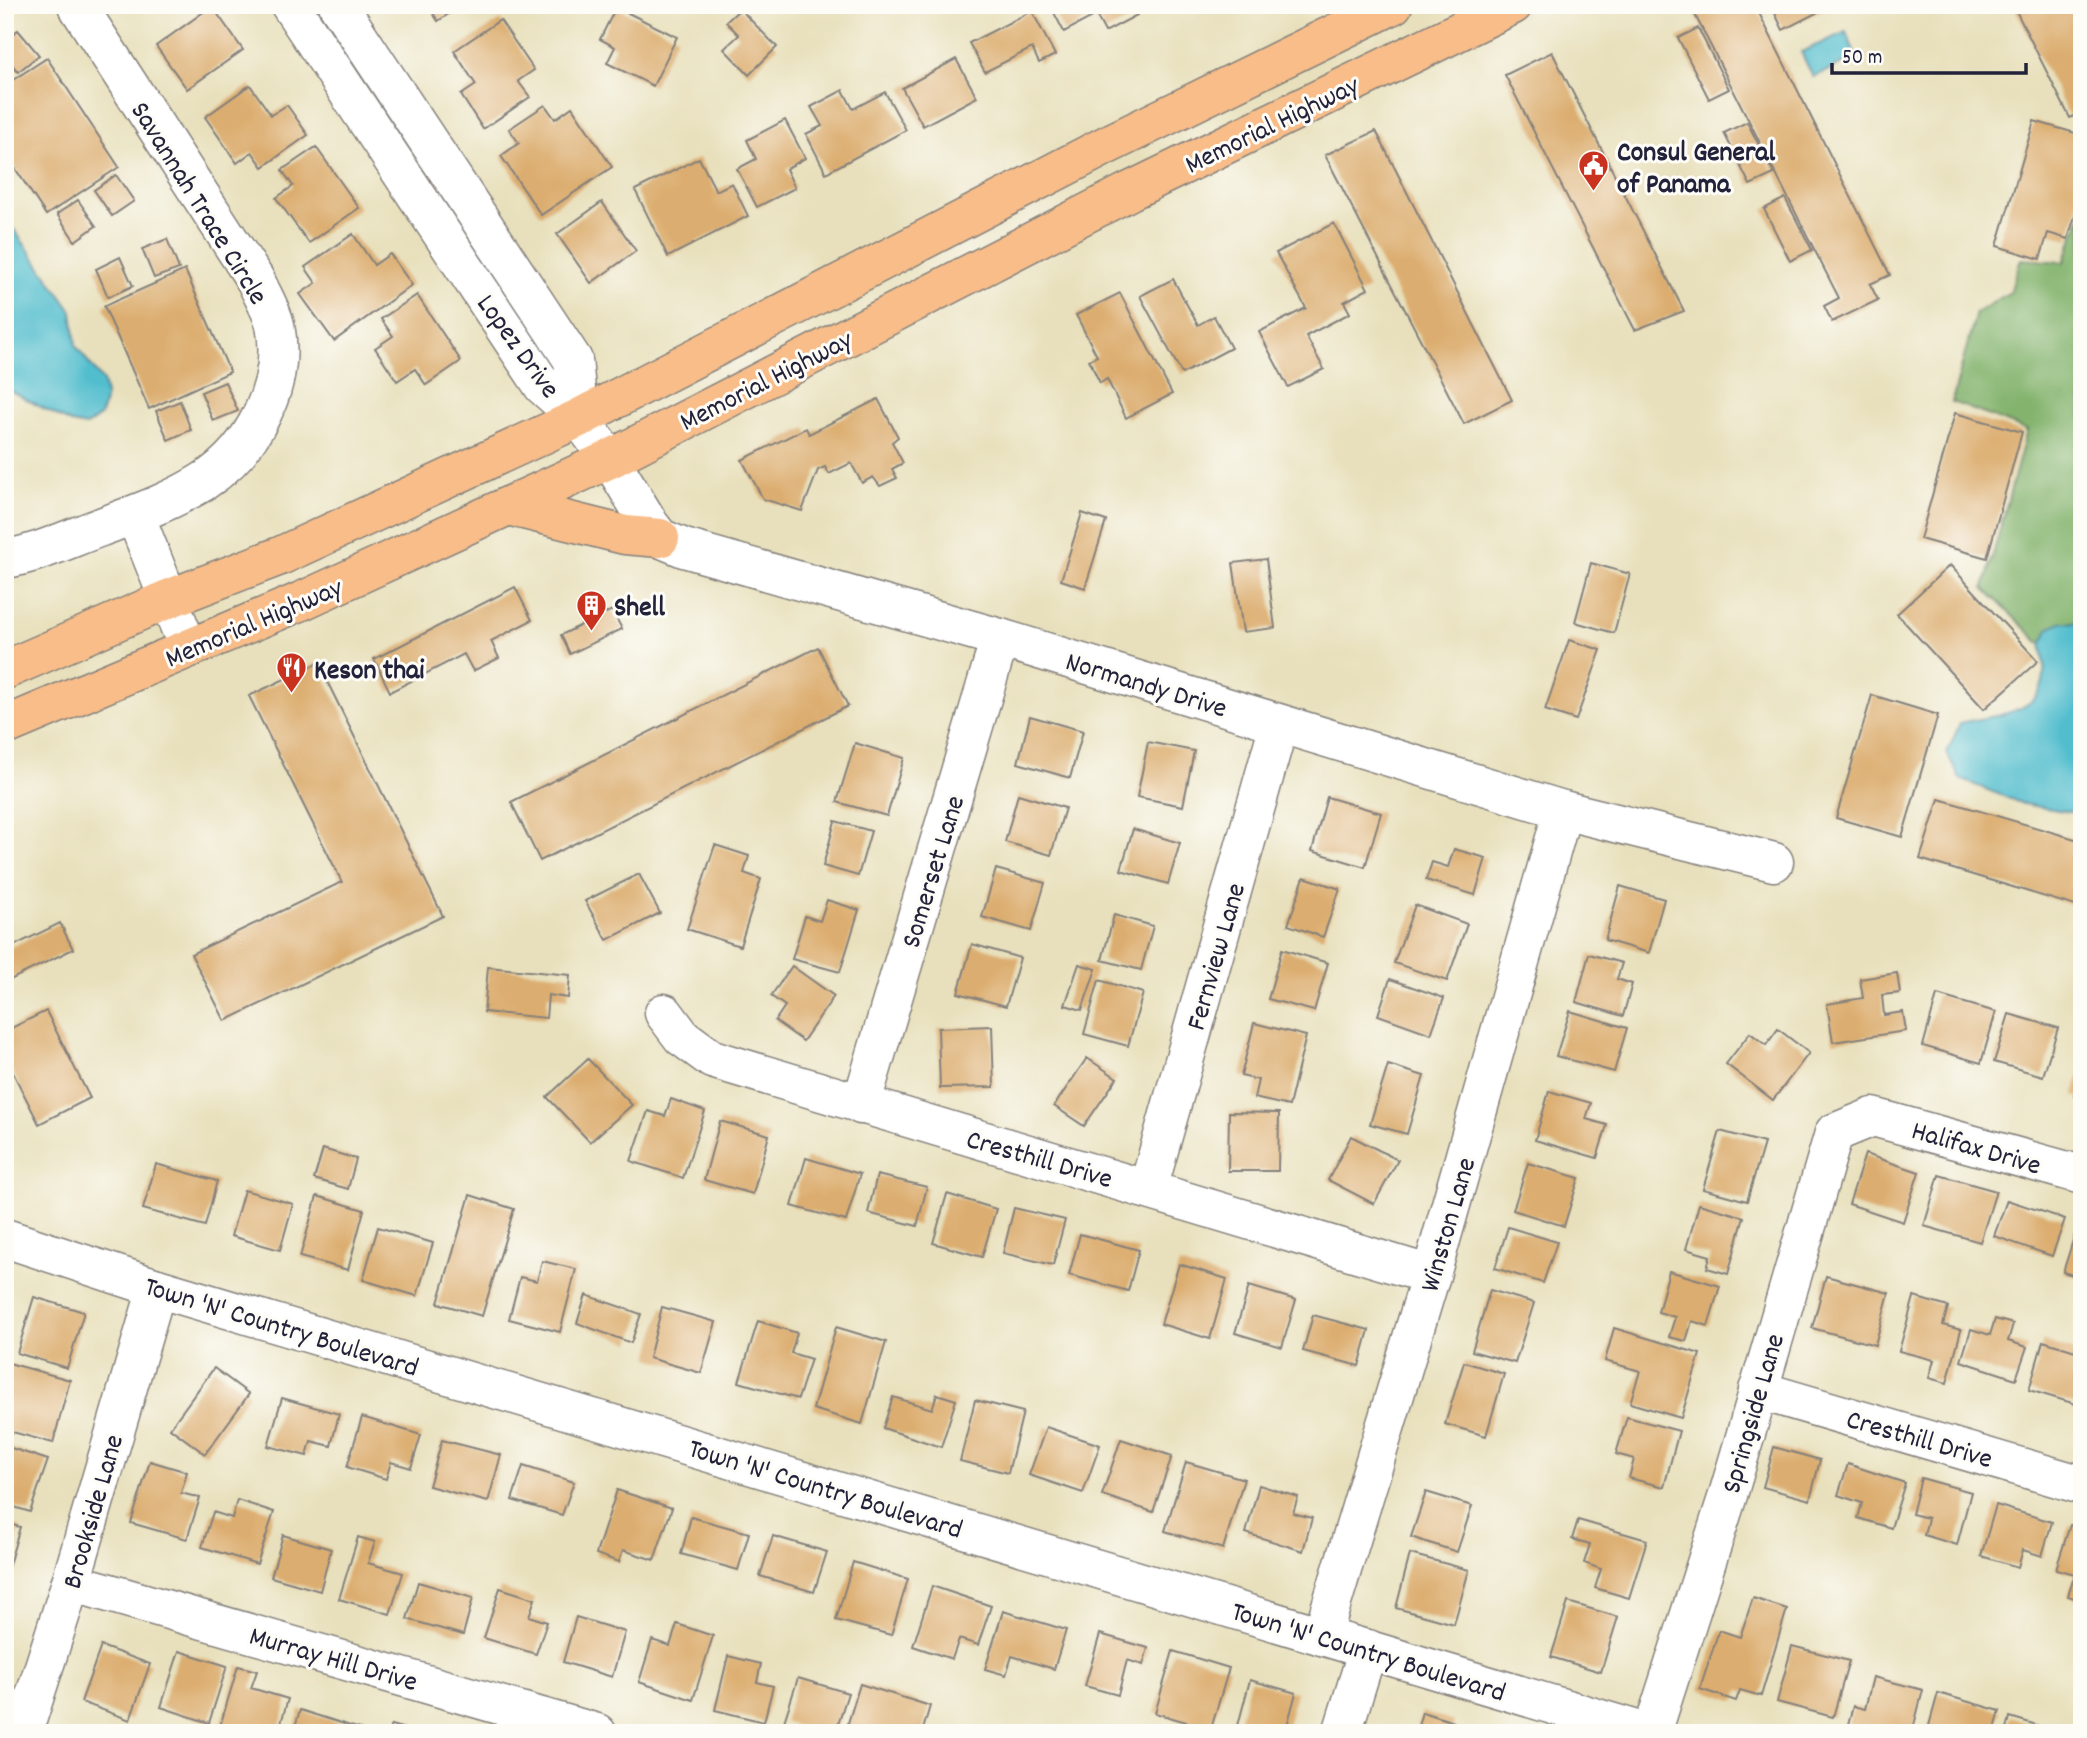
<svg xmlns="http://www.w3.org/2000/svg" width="2087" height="1738" font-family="Dekko,sans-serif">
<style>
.forest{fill:#83b36d;stroke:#526a54;stroke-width:2}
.water{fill:#51bdcd;stroke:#3a7084;stroke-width:2}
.building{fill:#dcad70}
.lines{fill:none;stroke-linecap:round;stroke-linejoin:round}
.minor-casing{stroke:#85817c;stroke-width:41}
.major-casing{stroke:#85817c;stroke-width:41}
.minor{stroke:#fff;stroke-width:38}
.major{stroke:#f8bd89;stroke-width:38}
.labels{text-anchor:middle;stroke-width:6;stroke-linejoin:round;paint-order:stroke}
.street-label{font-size:28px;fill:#22223b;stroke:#fdfcf7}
.poi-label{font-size:28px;font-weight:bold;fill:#22223b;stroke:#fdfcf7;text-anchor:start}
</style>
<rect width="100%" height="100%" fill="#fdfcf7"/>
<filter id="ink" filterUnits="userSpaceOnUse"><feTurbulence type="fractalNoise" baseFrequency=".0143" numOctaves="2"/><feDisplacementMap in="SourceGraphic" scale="14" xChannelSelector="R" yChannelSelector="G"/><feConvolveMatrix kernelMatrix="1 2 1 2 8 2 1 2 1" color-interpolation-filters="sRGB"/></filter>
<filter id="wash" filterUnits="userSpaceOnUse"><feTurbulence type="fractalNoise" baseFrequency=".00686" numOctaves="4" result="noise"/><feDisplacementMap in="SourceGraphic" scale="28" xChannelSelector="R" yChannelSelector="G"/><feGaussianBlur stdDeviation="1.57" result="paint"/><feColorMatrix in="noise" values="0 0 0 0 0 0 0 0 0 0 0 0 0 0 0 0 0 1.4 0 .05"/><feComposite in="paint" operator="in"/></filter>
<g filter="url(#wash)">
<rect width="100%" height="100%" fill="#e8e0bc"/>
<path class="forest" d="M2082 213V623C2060 620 2051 626 2041 644L1984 588 2027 430 1952 402 1976 313 2010 292 2021 259 2064 262Z"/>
<g class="water">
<polygon points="1846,32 1857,58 1813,77 1801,52"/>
<polygon points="5,217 72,311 76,346 103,381 106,395 103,409 100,416 86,426 71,423 5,388"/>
<path d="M2061 622 2082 623V814L2023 804 1960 779 1947 753 1960 723C2009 712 2058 714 2041 644L2050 627Z"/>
</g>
<g id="blocks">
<g class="building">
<polygon points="428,5 462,5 438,21"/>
<polygon points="1050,5 1132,5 1137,15 1105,32 1096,15 1064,32"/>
<polygon points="1716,5 1755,5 1890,275 1870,284 1878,300 1832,322 1824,306 1839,298 1695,15"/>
<polygon points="1771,5 1832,5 1783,30"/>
<polygon points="2013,5 2082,5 2082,112 2070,118"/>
<polygon points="212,6 243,50 187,89 156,46"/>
<polygon points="616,7 677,37 653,86 607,63 615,47 600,39"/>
<polygon points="740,9 777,47 749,75 724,49 739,35 726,22"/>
<polygon points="1032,11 1055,55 1039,63 1032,48 985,72 969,43"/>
<polygon points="500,20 534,70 518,81 530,97 483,129 461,95 476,85 454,51"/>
<polygon points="1698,28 1729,89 1709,99 1678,38"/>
<polygon points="18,30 39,55 18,72 5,56 5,40"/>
<polygon points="1552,52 1684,311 1635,330 1505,75"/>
<polygon points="47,58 119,167 46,215 5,153 5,85"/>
<polygon points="956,59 977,97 923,126 902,88"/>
<polygon points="250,85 271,115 287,105 308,135 263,167 252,152 237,163 205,117"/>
<polygon points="843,90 853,109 885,92 906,130 826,173 806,134 822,126 811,107"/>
<polygon points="545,105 555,119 572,107 612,167 541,215 501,156 519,143 509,129"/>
<polygon points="785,120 805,158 786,169 795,188 757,207 737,169 756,159 747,140"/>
<polygon points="2034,121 2082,135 2082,193 2068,239 2048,233 2040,259 1997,246"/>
<polygon points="1747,122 1774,174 1750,185 1724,133"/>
<polygon points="1376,131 1512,400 1464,424 1325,155"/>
<polygon points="316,147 359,208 309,243 276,198 293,186 282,170"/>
<polygon points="699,158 716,191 732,183 748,216 668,257 635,190"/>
<polygon points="116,175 134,201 112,216 94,190"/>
<polygon points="1785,198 1812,250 1790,261 1764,209"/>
<polygon points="78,200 96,226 75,241 57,214"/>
<polygon points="602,202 636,251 591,283 557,234"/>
<polygon points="1334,223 1368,289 1344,302 1350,313 1306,336 1324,369 1288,387 1259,332 1306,308 1276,253"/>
<polygon points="353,234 374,265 390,254 412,285 334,341 300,294 316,283 305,267"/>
<polygon points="167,239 179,269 154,278 142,249"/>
<polygon points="120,257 133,286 108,297 96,269"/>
<polygon points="185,270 230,372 149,409 104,306"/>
<polygon points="1173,279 1198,325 1214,316 1231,348 1182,374 1140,296"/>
<polygon points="1120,293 1172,394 1126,418 1107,379 1100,383 1089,360 1097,356 1076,315"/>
<polygon points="417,295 461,361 426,385 415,369 397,381 375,348 393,336 381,319"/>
<polygon points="225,382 238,411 213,421 201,392"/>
<polygon points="878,399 898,437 892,442 903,463 892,469 897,478 880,486 873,477 862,483 851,463 829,474 825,467 818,470 802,511 763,499 742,460 806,428 809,434"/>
<polygon points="180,401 191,430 168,440 156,411"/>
<polygon points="1955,413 2022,432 1987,558 1920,539"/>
<polygon points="1082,513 1106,521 1085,588 1061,580"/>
<polygon points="1266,559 1275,628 1243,632 1233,563"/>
<polygon points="1591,563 1630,574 1614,633 1575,622"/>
<polygon points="1950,565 2038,661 1984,709 1897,614"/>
<polygon points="515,587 532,620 491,641 499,658 473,671 464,654 390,692 374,659"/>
<polygon points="612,610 622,629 570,654 561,635"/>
<polygon points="1569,640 1601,650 1576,720 1545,710"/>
<polygon points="818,647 848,706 540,861 511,802"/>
<polygon points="318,663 443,916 225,1021 191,954 342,882 249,696"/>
<polygon points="1872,695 1938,715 1902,837 1836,818"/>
<polygon points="1030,716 1083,731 1070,778 1018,763"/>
<polygon points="1148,742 1194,751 1183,806 1137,797"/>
<polygon points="855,743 904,758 887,816 837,802"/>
<polygon points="1018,794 1065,808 1051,855 1005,842"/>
<polygon points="1327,797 1381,813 1365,867 1312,851"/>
<polygon points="1939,799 2082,841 2082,908 1920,859"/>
<polygon points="835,821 871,831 858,876 823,866"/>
<polygon points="1133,829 1180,843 1168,884 1121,870"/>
<polygon points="715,845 749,856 744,873 761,879 740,946 687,929"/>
<polygon points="1454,849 1486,858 1475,895 1426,880 1432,862 1448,867"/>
<polygon points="996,869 1045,883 1031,931 982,917"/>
<polygon points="639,874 660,913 607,940 585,901"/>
<polygon points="1304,877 1340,889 1323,937 1288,925"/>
<polygon points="1620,886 1664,899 1649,953 1605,940"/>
<polygon points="827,900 859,910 840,972 792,959 805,916 820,921"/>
<polygon points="1415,905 1467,924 1447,981 1394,963"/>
<polygon points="1114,915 1153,926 1141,970 1102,960"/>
<polygon points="60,923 73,949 8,981 5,950"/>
<polygon points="972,944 1020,958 1006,1006 958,993"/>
<polygon points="1282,949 1328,963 1314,1011 1268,999"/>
<polygon points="1589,954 1622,963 1617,979 1632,984 1623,1016 1576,1002"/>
<polygon points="1079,964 1096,969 1082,1010 1065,1005"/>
<polygon points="792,966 834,996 803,1041 775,1021 785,1006 771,996"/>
<polygon points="488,967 570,975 568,998 548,995 546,1018 484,1012"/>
<polygon points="1897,973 1900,993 1882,995 1884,1015 1903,1012 1906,1031 1833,1042 1827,1004 1863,998 1860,979"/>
<polygon points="1390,979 1444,998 1431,1034 1378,1015"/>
<polygon points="1099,980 1143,993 1128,1046 1084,1034"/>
<polygon points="1937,995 1996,1012 1981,1063 1923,1046"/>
<polygon points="46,1011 90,1098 39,1124 5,1057 5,1031"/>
<polygon points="1570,1011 1627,1028 1614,1072 1556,1056"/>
<polygon points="2009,1014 2058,1028 2043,1076 1994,1062"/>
<polygon points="1254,1023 1306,1036 1289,1106 1254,1098 1258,1080 1241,1076"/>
<polygon points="992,1026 994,1087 940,1088 938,1028"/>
<polygon points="1778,1029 1809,1053 1773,1100 1726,1064 1750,1033 1766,1045"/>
<polygon points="1087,1058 1117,1078 1084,1126 1054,1106"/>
<polygon points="588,1059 632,1105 590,1142 547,1097"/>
<polygon points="1388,1065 1424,1076 1407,1134 1370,1124"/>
<polygon points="2081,1069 2082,1069 2082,1098 2074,1096"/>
<polygon points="1549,1091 1591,1103 1586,1119 1607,1125 1597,1158 1535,1140"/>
<polygon points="671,1099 705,1111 683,1178 631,1161 648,1111 665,1116"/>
<polygon points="1229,1112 1279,1113 1278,1171 1228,1171"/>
<polygon points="720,1121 769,1135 753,1194 704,1180"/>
<polygon points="1720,1131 1764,1143 1747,1201 1703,1189"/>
<polygon points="1351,1136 1398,1160 1374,1204 1328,1180"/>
<polygon points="323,1149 356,1159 348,1189 314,1179"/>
<polygon points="1865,1154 1919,1172 1903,1222 1849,1204"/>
<polygon points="806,1158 860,1174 846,1221 792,1206"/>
<polygon points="1528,1163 1579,1178 1564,1226 1513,1210"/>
<polygon points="156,1164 217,1181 205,1226 143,1209"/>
<polygon points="877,1175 927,1187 917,1226 868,1213"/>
<polygon points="1939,1175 1996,1191 1980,1242 1924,1226"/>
<polygon points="244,1190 293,1204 280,1250 231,1236"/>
<polygon points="947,1194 996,1209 982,1257 933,1243"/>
<polygon points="470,1195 514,1209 482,1316 438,1303"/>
<polygon points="317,1196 364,1210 348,1270 300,1257"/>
<polygon points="2007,1200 2065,1219 2052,1256 1994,1236"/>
<polygon points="1699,1204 1744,1217 1728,1274 1707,1268 1710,1256 1686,1249"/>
<polygon points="1014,1208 1065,1220 1053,1265 1003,1253"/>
<polygon points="2078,1225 2082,1227 2082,1278 2063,1272"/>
<polygon points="378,1227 433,1243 417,1296 363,1280"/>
<polygon points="1508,1227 1557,1242 1543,1283 1495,1268"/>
<polygon points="1080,1234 1139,1250 1128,1291 1069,1275"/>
<polygon points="542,1261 576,1269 560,1332 509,1319 520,1277 537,1281"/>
<polygon points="1179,1264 1227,1279 1210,1339 1161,1324"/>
<polygon points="1669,1271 1720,1286 1708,1326 1692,1321 1686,1341 1669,1337 1675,1317 1658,1312"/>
<polygon points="1826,1276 1889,1293 1875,1345 1812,1328"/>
<polygon points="1249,1286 1296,1300 1282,1347 1235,1333"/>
<polygon points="1490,1290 1534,1303 1515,1363 1472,1351"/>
<polygon points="586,1295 641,1314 631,1343 577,1323"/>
<polygon points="34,1297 84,1312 67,1368 17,1353"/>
<polygon points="1914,1297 1948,1307 1943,1325 1961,1330 1947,1383 1929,1378 1934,1360 1899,1351"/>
<polygon points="662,1307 716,1322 701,1373 649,1358"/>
<polygon points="1313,1315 1369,1330 1359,1366 1303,1351"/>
<polygon points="1995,1319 2013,1324 2008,1341 2027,1347 2016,1379 1961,1361 1971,1329 1990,1335"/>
<polygon points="758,1321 797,1333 791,1353 811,1359 798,1399 739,1382"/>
<polygon points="836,1327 886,1342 862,1424 813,1409"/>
<polygon points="1614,1328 1700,1354 1681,1418 1630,1403 1640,1371 1605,1361"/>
<polygon points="2043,1341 2082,1353 2082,1406 2029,1390"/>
<polygon points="5,1362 70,1380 53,1443 5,1430"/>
<polygon points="1464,1362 1504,1374 1486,1436 1445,1424"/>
<polygon points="214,1368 249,1394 205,1454 170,1428"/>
<polygon points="937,1394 956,1400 941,1447 883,1428 893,1397 932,1409"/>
<polygon points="282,1398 339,1414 331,1446 311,1441 307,1456 268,1446"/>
<polygon points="975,1400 1023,1412 1008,1473 960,1461"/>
<polygon points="362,1417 421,1435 411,1468 391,1462 386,1479 347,1467"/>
<polygon points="1627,1417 1679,1431 1664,1487 1629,1478 1634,1459 1616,1454"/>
<polygon points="1046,1427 1100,1445 1083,1493 1029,1475"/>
<polygon points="1121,1439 1172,1456 1153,1512 1102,1495"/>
<polygon points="442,1440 501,1455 488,1502 429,1486"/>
<polygon points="1774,1447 1820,1460 1810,1500 1763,1487"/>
<polygon points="11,1448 48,1460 30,1512 5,1504 5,1465"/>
<polygon points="150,1461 187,1472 181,1493 200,1498 187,1539 131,1523"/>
<polygon points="1186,1462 1244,1479 1223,1549 1165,1531"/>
<polygon points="1848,1464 1905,1483 1891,1528 1858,1518 1862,1503 1838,1495"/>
<polygon points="523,1466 574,1482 562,1515 512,1500"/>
<polygon points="1921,1478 1971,1492 1957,1545 1924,1535 1928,1518 1912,1514"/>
<polygon points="1259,1485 1298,1497 1293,1513 1312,1518 1303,1551 1246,1533"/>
<polygon points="617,1490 672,1508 654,1560 623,1550 619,1562 596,1554"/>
<polygon points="1426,1492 1472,1506 1457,1552 1411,1537"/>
<polygon points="237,1500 274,1512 257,1564 202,1547 213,1512 232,1518"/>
<polygon points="1996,1505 2052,1522 2042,1556 2023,1550 2018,1567 1981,1556"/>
<polygon points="691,1517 749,1533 738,1570 681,1554"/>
<polygon points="1578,1520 1647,1540 1629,1598 1595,1588 1601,1569 1584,1563 1590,1544 1572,1539"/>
<polygon points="5,1523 20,1527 6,1575 5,1575"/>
<polygon points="2070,1525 2082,1529 2082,1601 2068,1596 2075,1574 2056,1569"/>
<polygon points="283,1535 331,1549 320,1591 271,1577"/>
<polygon points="773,1536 827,1552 814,1592 760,1576"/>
<polygon points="358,1537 375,1542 368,1563 403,1573 390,1614 339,1599"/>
<polygon points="1410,1554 1469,1570 1454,1624 1396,1608"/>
<polygon points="853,1562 908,1579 891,1635 836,1620"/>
<polygon points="418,1582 473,1598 463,1635 407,1619"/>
<polygon points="932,1586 991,1606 978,1645 959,1639 952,1659 913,1646"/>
<polygon points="500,1588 535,1599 529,1616 547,1622 536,1654 484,1638"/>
<polygon points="1753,1598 1787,1609 1761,1696 1740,1690 1736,1701 1700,1689 1719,1630 1740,1637"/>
<polygon points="1568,1602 1618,1617 1601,1672 1551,1657"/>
<polygon points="1003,1611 1066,1630 1054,1669 1012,1656 1006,1675 985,1669"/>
<polygon points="576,1617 625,1632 612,1677 563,1662"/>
<polygon points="677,1624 713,1636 693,1700 639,1682 652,1640 670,1646"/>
<polygon points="1100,1634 1148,1648 1143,1665 1127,1660 1118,1695 1085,1686"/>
<polygon points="101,1646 150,1664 130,1720 81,1702"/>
<polygon points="1792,1646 1849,1661 1833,1717 1777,1702"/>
<polygon points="179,1651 227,1666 209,1723 161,1707"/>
<polygon points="1173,1651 1229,1668 1211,1729 1155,1713"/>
<polygon points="728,1656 761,1664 757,1682 773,1686 764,1722 715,1710"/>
<polygon points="238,1666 257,1671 251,1688 288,1699 278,1733 259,1728 258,1733 218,1733"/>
<polygon points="1873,1677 1923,1690 1912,1733 1883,1733 1848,1724 1853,1706 1865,1709"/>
<polygon points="798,1678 848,1693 835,1733 820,1733 784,1722"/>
<polygon points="1250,1680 1296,1693 1285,1733 1236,1733"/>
<polygon points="860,1684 930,1706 922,1733 845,1733"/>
<polygon points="1938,1693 2000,1711 1994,1733 1927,1733"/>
<polygon points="300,1710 363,1730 362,1733 293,1733"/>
<polygon points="1422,1712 1454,1722 1451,1733 1416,1733"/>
<polygon points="2010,1717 2060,1732 2060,1733 2006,1733"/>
<polygon points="391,1725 416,1732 416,1733 388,1733"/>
<polygon points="452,1726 473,1732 473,1733 450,1733"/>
</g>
</g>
</g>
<g filter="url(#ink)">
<use href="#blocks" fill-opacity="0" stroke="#85817c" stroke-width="2"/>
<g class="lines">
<defs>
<g id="minor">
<polyline points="290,5 543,386 579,418 610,459 650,525 660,538 684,548 1000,638 1563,810 1774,862"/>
<polyline points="338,5 573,360 579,418"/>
<polyline points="135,515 188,648"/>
<path d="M5 559C38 554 70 538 101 527 135 514 173 501 204 481 253 450 287 384 275 325 272 311 262 295 256 281L77 5"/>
<polyline points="664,1013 682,1037 712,1059 1431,1275"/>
<polyline points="861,1105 1000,638"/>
<polyline points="1148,1189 1279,724"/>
<polyline points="5,1238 157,1288 1647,1733"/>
<polyline points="1758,1390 2082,1485"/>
<polyline points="71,1582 597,1733"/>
<polyline points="1322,1636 1431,1275 1563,810"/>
<polyline points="23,1733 71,1582 157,1288"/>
<polyline points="1342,1733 1368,1649"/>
<polyline points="1652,1733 1728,1495 1834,1133 1873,1117 2082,1175"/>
</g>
<g id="major">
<polyline points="508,506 625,535 660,538"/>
<polyline points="5,670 168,599 280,556 579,418 1107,145 1393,5"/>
<polyline points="5,726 304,600 610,459 1130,191 1513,5"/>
</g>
</defs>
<use href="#minor" class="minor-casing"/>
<use href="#major" class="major-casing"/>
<use href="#minor" class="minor"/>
<use href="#major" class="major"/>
</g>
</g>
<defs>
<symbol id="civic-pin" viewBox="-11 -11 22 30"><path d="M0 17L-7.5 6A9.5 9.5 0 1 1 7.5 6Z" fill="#c8321e" stroke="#fdfcf7"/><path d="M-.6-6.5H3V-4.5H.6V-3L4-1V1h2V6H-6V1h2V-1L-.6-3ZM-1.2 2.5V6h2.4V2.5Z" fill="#fff"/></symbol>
<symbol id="building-pin" viewBox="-11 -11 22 30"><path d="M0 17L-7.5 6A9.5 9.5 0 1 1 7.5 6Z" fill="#c8321e" stroke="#fdfcf7"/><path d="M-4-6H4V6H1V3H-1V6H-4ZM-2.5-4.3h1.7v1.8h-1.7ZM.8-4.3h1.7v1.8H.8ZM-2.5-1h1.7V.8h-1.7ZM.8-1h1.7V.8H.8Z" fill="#fff"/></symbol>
<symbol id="restaurant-pin" viewBox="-11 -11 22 30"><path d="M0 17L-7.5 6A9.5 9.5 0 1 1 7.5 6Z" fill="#c8321e" stroke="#fdfcf7"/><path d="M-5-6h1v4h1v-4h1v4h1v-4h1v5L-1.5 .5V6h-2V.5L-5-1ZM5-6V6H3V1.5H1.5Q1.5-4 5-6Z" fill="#fff"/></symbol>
</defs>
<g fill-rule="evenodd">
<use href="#civic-pin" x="1576" y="148" width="35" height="47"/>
<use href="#building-pin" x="574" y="588" width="35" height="47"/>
<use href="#restaurant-pin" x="274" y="650" width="35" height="47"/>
</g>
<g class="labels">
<g class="street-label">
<text transform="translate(1271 123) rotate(-26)" y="10">Memorial Highway</text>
<text transform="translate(201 202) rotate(58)" y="10">Savannah Trace Circle</text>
<text transform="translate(520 345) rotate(54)" y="10">Lopez Drive</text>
<text transform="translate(765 379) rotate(-27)" y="10">Memorial Highway</text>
<text transform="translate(253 621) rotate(-23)" y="10">Memorial Highway</text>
<text transform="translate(1147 683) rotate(17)" y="10">Normandy Drive</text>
<text transform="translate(931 871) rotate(-73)" y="10">Somerset Lane</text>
<text transform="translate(1214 956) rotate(-74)" y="10">Fernview Lane</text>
<text transform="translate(1977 1146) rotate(16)" y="10">Halifax Drive</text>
<text transform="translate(1040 1157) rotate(16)" y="10">Cresthill Drive</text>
<text transform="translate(1446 1224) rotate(-74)" y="10">Winston Lane</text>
<text transform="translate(282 1325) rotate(17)" y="10">Town 'N' Country Boulevard</text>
<text transform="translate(1751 1413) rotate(-74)" y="10">Springside Lane</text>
<text transform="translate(1920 1437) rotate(16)" y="10">Cresthill Drive</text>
<text transform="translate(826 1487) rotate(17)" y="10">Town 'N' Country Boulevard</text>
<text transform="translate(91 1511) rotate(-74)" y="10">Brookside Lane</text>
<text transform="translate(1369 1650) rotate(17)" y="10">Town 'N' Country Boulevard</text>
<text transform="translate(334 1657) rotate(16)" y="10">Murray Hill Drive</text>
</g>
<g class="poi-label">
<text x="1617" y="160">Consul General<tspan x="1617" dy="32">of Panama</tspan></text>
<text x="614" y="615">Shell</text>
<text x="314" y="678">Keson thai</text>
</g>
</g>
<rect width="2087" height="1738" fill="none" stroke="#fdfcf7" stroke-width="28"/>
<path d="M1832 63v10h194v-10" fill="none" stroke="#22223b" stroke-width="3.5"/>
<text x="1842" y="63" font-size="21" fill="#22223b" stroke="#fdfcf7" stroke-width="5" paint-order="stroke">50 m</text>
</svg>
